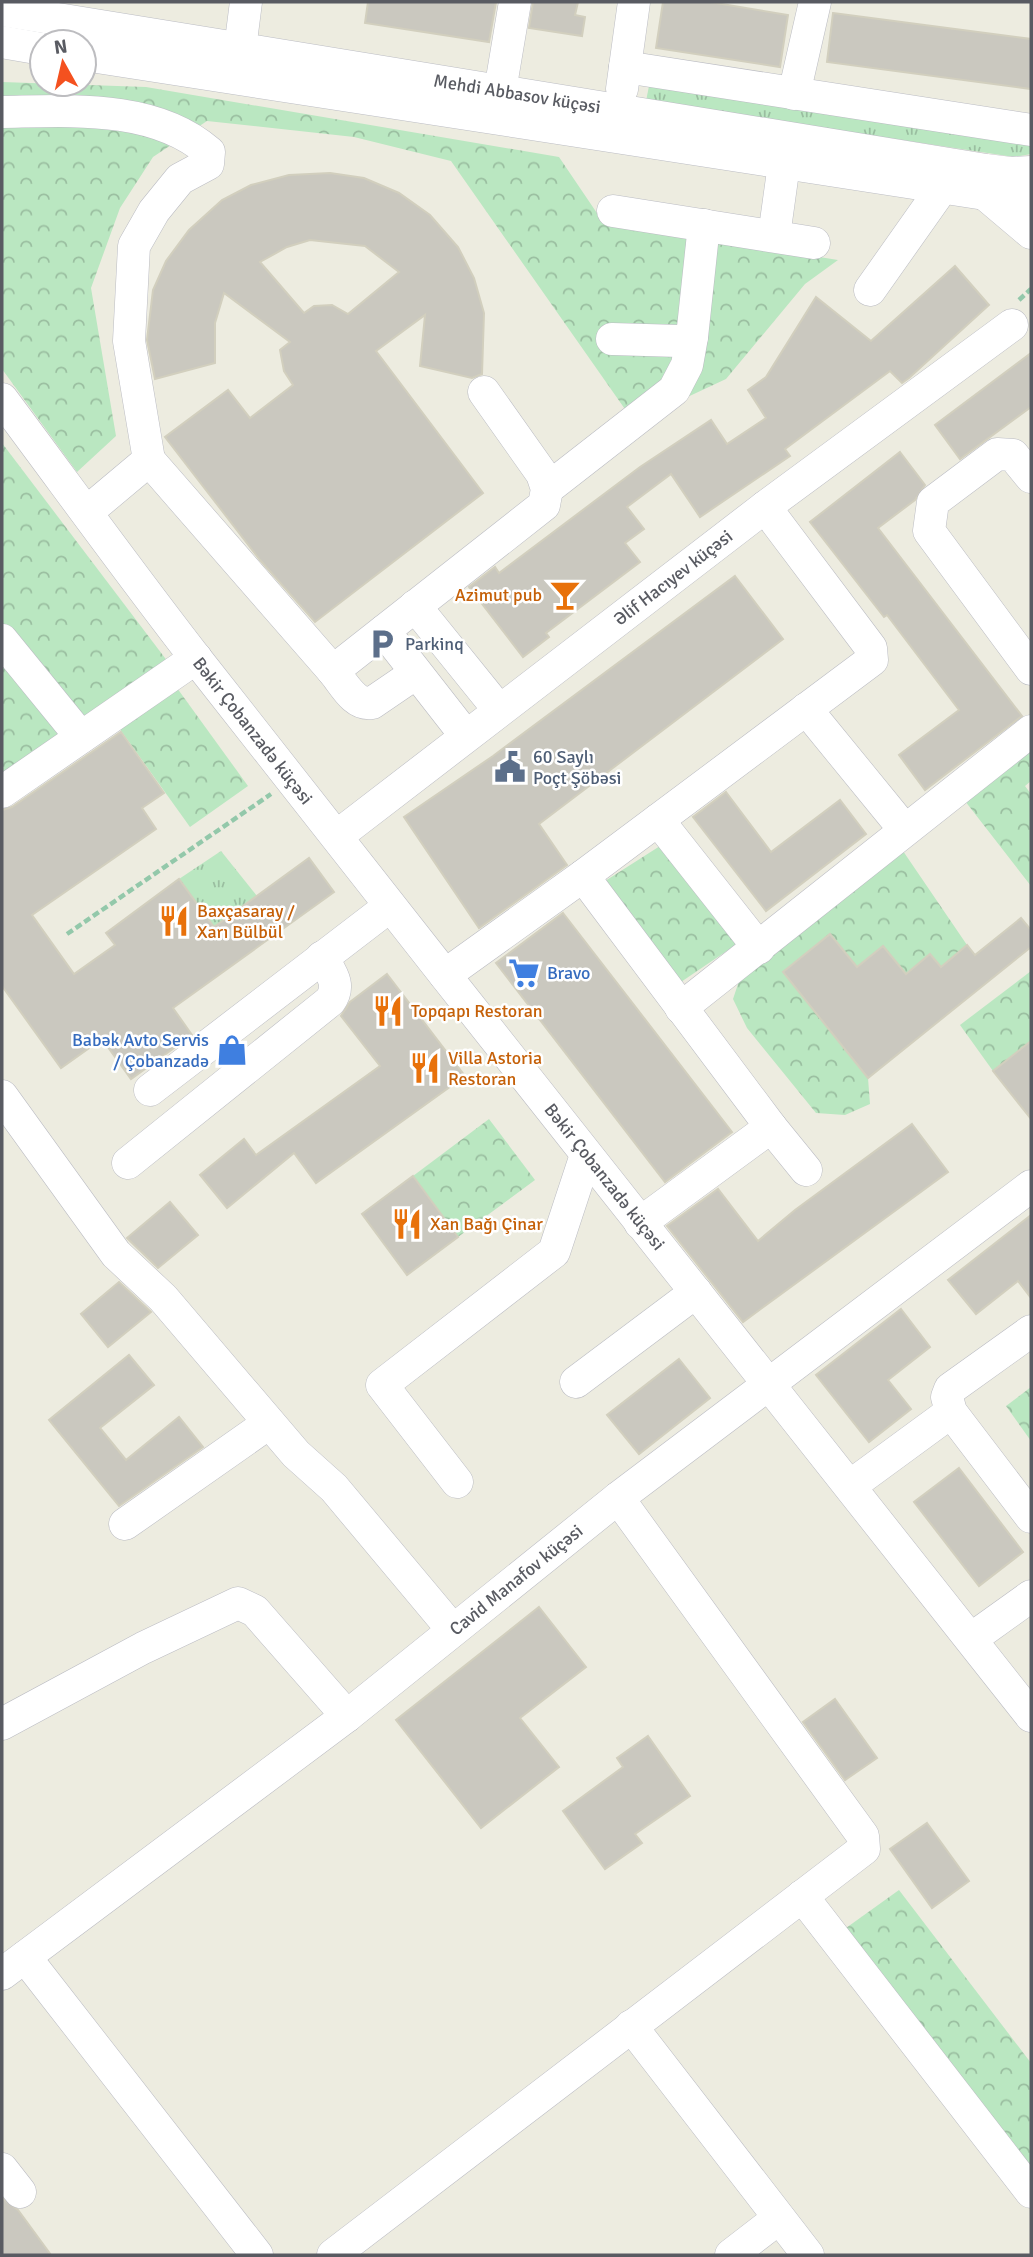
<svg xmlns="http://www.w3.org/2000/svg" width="1033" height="2257" font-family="Signika,sans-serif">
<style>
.grass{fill:url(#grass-tufts)}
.forest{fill:url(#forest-crowns)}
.building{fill:#cac8bf;stroke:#d2cfbe;stroke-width:2;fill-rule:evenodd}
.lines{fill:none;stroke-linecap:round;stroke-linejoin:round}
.minor-casing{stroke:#bbbcc3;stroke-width:33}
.path{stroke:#93c8aa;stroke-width:4.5;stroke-dasharray:7 3.5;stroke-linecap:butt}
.minor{stroke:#fff;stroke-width:32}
.labels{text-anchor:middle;stroke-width:5;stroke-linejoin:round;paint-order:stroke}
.street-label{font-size:18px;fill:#595b62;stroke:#fff}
.food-label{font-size:18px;fill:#c56008;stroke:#fff;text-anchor:start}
.service-label{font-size:18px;fill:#4e5e75;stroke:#fff;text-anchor:start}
.shop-label{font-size:18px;fill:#366cbe;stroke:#fff;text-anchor:start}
</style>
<defs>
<pattern id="grass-tufts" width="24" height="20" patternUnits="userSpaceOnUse" patternTransform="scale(1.75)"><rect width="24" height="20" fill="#bae7c1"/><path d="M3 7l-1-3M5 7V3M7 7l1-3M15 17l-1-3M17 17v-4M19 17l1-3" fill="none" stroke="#9abea0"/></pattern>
<pattern id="forest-crowns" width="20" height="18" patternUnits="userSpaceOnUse" patternTransform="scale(1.75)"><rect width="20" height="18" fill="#bae7c1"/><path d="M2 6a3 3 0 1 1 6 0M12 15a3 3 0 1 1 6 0" fill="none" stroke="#9abea0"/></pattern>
</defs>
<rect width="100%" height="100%" fill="#edece0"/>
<g class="grass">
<polygon points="649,86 1031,144 1031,154 1014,157 646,101"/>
<polygon points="221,851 257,896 214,927 179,879"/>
</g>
<g class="forest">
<polygon points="2,82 146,87 559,157 603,222 838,260 805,284 726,379 634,422 451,161 354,137 207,121 153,157 120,208 91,288 116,436 77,472 2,369"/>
<polygon points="2,443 168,662 2,774"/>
<polygon points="177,688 248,786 190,827 119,728"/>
<polygon points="1031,750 1031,781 1025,786 1031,794 1031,886 965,801"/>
<polygon points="660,846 737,944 678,984 602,883"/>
<polygon points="903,851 967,945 941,967 930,954 906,974 857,967 830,934 783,972 868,1078 870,1104 845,1115 816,1113 747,1028 733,999 739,981"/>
<polygon points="1031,971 1031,1041 993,1071 960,1025"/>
<polygon points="489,1119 535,1180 458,1237 413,1176"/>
<polygon points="1031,1387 1031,1441 1006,1406"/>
<polygon points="899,1890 1031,2063 1031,2168 846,1928"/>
</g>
<g class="building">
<polygon points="368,2 496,2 489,42 365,23"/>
<polygon points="533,2 578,2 575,15 585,17 582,36 529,28"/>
<polygon points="663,2 710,2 788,15 780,67 656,48"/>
<polygon points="833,13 1031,39 1031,89 827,62"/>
<path d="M330 173 364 178 399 193 430 215 458 247 474 278 484 313 482 374 472 378 420 366 425 315 376 351 483 493 315 622 260 560 165 437 228 390 250 418 293 385 284 371 280 350 290 342 224 293 215 323V363L155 379 147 340 153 290 166 261 189 230 222 200 251 185 289 175ZM310 240 365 246 399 272 348 314 332 305 314 306 304 313 260 262 287 247Z"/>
<polygon points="955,266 989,305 909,378 902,383 890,371 785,449 790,456 700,517 671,474 627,507 644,529 625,543 640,562 546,633 549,637 523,657 469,587 495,567 499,573 640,467 711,420 727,444 766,418 748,390 766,377 816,297 871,341"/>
<polygon points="1031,353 1031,407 960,459 935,425"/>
<polygon points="900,452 925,485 915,500 878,528 1022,716 925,790 899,755 959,710 887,615 884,617 810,522"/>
<polygon points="735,576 783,639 539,824 567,865 479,928 404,817 493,756"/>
<polygon points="121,732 164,793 142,808 156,829 32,915 74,974 115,945 106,933 179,879 214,927 309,858 334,892 173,1008 192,1035 131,1079 102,1039 61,1068 2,986 2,810 12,807"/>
<polygon points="726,792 771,852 840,800 866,834 766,911 693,817"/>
<polygon points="563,913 732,1132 665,1182 496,963"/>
<polygon points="1021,918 1031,930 1031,947 868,1078 783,972 830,934 857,967 883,946 906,974 930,954 941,967 967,945 975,955"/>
<polygon points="387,974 465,1076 316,1183 294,1153 227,1208 200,1175 244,1139 256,1155 380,1066 341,1016 350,1002"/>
<polygon points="1031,1041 1031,1119 993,1071"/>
<polygon points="912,1124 948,1172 743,1322 667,1226 718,1189 758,1241 795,1210"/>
<polygon points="413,1176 458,1237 407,1275 362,1214"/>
<polygon points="170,1202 198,1235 158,1268 127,1238"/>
<polygon points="1031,1215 1031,1298 1018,1281 976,1314 948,1280"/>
<polygon points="119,1282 151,1312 108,1347 81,1314"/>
<polygon points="901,1309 930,1347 888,1380 911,1409 869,1442 816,1375"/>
<polygon points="129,1355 154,1385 100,1428 126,1460 179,1417 203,1447 119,1506 49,1420"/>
<polygon points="679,1359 710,1398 639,1454 607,1415"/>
<polygon points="959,1468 1023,1552 979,1586 914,1502"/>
<polygon points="539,1607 586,1667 520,1718 559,1767 481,1828 396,1720"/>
<polygon points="835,1699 877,1758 845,1780 803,1722"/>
<polygon points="648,1736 690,1796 635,1834 642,1843 605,1869 563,1811 623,1767 617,1758"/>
<polygon points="927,1823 969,1881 932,1908 890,1849"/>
<polygon points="2,2198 18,2210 51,2255 2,2255"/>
</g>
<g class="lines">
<defs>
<g id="minor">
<path id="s1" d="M2 10 986 170 1010 173 1031 172"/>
<polyline points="2,42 42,49"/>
<polyline points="240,49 246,2"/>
<polyline points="84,55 1031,201"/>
<polyline points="625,67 1031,130"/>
<polyline points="622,89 634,2"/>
<polyline points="500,91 515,2"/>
<polyline points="794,94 815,2"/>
<path d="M2 112C70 111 154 104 209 152L208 164 180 179 154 211 134 246 129 341 149 460 87 512"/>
<polyline points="986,195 1031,233"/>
<polyline points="613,211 814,243"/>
<polyline points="774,236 784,164"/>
<polyline points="870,290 942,188"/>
<polyline points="612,339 679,341 692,337 704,225"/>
<path id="s2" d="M2 399C67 486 131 575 198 661 474 1014 754 1364 1031 1716"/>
<polyline points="149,460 333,671 544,505 547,489 542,474 484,392"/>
<polyline points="1031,477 1013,455 997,454 933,502 929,531 1031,669"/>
<polyline points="547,489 674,390 687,365 692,337"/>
<polyline points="415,606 499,710"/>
<polyline points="384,631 466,736"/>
<polyline points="2,640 81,737"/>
<path d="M333 671C344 684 354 706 372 703L416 673"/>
<polyline points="806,709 904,829"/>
<polyline points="2,792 196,658"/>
<polyline points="658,820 759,948"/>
<path id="s3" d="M337 836 765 507 1012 325"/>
<polyline points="583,876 771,1127 640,1223"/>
<polyline points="445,975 583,876 872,660 871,648 765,507"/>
<polyline points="681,1008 1031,731"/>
<polyline points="150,1090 390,906"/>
<polyline points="2,1096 116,1254 163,1298 296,1454 334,1488 452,1629"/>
<polyline points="771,1127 806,1170"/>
<path d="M128 1163 330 1001C342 984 330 972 322 957"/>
<polyline points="1031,1331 950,1389 947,1397 951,1412 1031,1517"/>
<polyline points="576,1382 696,1292"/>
<polyline points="457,1482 382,1385 554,1252 586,1155"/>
<polyline points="850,1486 951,1412"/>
<polyline points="125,1524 269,1423"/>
<polyline points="971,1639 1031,1596"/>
<polyline points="2,1724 143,1648 238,1603 255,1611 347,1716"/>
<polyline points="802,1896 1031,2192"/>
<polyline points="25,1957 257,2255"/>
<path id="s4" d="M2 1974 347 1716 618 1498 1031 1186"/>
<polyline points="631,2026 808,2255"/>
<polyline points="2,2169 20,2192"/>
<polyline points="333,2255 864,1849 863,1836 618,1498"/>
<polyline points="731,2255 779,2218"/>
</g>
</defs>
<use href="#minor" class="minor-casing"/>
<g class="path">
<polyline points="1019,300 1031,289"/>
<polyline points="67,934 271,794"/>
</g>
<use href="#minor" class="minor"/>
</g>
<defs>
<symbol id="bar-bare" viewBox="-9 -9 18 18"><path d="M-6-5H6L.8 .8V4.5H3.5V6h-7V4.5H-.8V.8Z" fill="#e8710a" stroke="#fff" stroke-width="2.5" paint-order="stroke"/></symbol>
<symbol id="parking-bare" viewBox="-9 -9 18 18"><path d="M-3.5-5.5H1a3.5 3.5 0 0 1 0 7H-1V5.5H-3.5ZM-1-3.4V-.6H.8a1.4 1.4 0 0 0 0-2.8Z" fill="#5c6f8a" stroke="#fff" stroke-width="2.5" paint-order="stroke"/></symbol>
<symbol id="civic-bare" viewBox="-9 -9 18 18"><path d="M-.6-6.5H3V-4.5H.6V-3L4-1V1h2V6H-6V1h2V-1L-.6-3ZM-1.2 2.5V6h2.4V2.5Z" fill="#5c6f8a" stroke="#fff" stroke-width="2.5" paint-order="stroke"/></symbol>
<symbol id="restaurant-bare" viewBox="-9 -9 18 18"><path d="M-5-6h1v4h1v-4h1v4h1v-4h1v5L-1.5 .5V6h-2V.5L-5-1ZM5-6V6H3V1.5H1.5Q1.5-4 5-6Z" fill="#e8710a" stroke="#fff" stroke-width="2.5" paint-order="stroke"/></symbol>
<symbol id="supermarket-bare" viewBox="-9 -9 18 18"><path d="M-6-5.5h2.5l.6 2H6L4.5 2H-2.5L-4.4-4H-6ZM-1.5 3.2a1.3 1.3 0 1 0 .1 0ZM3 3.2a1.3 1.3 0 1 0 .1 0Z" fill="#3f7fe0" stroke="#fff" stroke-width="2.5" paint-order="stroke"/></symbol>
<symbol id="shop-bare" viewBox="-9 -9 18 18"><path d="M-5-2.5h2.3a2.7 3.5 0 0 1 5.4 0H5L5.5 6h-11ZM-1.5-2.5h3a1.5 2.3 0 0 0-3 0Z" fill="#3f7fe0" stroke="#fff" stroke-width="2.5" paint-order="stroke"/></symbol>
</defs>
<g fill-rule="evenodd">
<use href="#bar-bare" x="543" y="573" width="44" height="44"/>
<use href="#parking-bare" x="360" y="622" width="44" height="44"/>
<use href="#civic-bare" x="488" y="745" width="44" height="44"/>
<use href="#restaurant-bare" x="152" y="899" width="44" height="44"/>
<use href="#supermarket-bare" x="502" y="951" width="44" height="44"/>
<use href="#restaurant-bare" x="366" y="989" width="44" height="44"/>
<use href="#shop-bare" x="210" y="1028" width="44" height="44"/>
<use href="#restaurant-bare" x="403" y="1046" width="44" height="44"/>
<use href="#restaurant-bare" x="385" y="1202" width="44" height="44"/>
</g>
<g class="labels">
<g class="street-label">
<text dy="6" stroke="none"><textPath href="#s1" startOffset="522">Mehdi Abbasov küçəsi</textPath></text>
<text dy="6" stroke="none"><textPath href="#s3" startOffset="424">Əlif Hacıyev küçəsi</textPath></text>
<text dy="6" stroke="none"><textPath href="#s2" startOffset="416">Bəkir Çobanzadə küçəsi</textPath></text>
<text dy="6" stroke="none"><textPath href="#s2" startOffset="984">Bəkir Çobanzadə küçəsi</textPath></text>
<text dy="6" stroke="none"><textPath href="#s4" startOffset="648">Cavid Manafov küçəsi</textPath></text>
</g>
<g class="food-label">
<text x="542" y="601" text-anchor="end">Azimut pub</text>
<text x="197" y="917">Baxçasaray /<tspan x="197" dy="21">Xarı Bülbül</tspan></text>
<text x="411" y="1017">Topqapı Restoran</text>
<text x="448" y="1064">Villa Astoria<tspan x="448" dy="21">Restoran</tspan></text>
<text x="430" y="1230">Xan Bağı Çinar</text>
</g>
<g class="service-label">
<text x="405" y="650">Parkinq</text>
<text x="533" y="763">60 Saylı<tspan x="533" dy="21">Poçt Şöbəsi</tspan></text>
</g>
<g class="shop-label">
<text x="547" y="979">Bravo</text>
<text x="209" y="1046" text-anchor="end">Babək Avto Servis<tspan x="209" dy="21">/ Çobanzadə</tspan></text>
</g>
</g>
<rect width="1033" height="2257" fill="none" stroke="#595b62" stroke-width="7"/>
<g transform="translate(63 63) rotate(352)"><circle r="33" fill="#ffffff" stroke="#bdbdc0" stroke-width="2"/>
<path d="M0-5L12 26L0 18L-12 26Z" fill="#f4511f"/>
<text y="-10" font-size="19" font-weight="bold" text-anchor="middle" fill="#595b62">N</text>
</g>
</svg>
